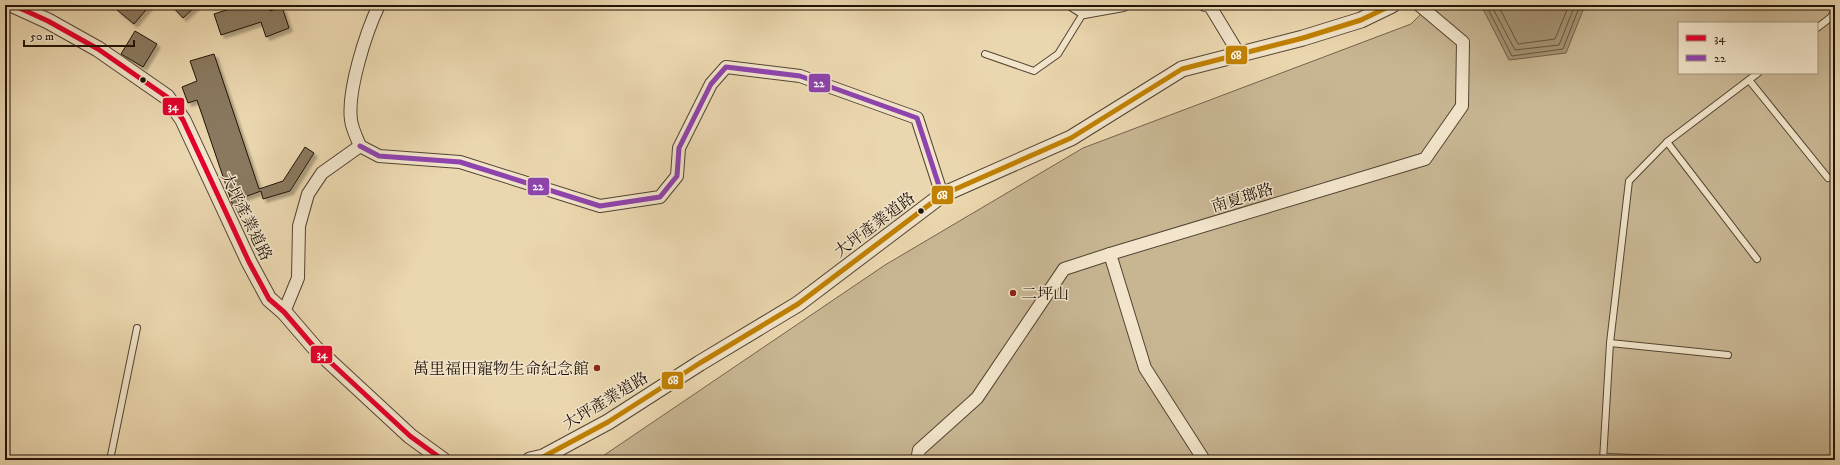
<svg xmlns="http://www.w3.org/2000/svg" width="1840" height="465" font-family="'IM FELL DW Pica','Noto Serif TC',serif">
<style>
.green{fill:#c8b693;stroke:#74644e;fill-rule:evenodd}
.water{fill:#a69476;stroke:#70604a}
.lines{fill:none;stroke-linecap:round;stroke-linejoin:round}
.shore{stroke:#63543f;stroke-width:1}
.building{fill:#8a795f;stroke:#201308;filter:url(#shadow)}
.service-casing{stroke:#534432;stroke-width:8}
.minor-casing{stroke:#534432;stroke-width:14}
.tertiary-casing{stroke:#534432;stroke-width:17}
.service{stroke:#f2e5cb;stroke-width:6}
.minor{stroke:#f2e5cb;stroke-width:12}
.tertiary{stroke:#f2e5cb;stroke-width:15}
.bus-1-casing{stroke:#f2e5cb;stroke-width:8}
.bus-2-casing{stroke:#f2e5cb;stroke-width:8}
.bus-3-casing{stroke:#f2e5cb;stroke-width:8}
.bus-1{stroke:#e4002b;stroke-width:5}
.bus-2{stroke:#8e44ad;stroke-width:5}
.bus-3{stroke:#c18102;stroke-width:5}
.bus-dot{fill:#201308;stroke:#f2e5cb;stroke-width:1.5}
.poi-dot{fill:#8f2418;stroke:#f2e5cb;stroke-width:1.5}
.labels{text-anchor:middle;stroke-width:3;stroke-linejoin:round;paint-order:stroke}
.street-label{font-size:16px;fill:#201308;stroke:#f2e5cb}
.poi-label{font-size:16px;fill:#201308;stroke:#f2e5cb;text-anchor:start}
.line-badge{stroke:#f2e5cb;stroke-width:1.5}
.badge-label{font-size:11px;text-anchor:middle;font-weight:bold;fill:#fff}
</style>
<defs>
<filter id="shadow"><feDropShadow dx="3.5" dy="3.5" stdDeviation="1" flood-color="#0004"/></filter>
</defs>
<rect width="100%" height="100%" fill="#ebd7af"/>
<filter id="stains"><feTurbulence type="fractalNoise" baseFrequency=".005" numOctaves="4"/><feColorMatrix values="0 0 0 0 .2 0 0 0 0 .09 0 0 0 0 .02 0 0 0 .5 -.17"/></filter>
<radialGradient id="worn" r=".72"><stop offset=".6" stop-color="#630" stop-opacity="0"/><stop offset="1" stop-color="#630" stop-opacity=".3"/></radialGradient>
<path class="green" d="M1430 5H1835V460H597L885 265 1083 148 1411 24ZM1679 23H1817V73H1679Z"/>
<polygon class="water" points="1481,5 1585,5 1566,53 1509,60"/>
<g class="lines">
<g class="shore">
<polyline points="1486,5 1512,56 1563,49 1580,5"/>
<polyline points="1491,5 1515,50 1559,45 1575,5"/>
<polyline points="1498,5 1518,44 1555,39 1569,5"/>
</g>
</g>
<g class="building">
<polygon points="121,5 150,5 134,24 117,10"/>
<polygon points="171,5 197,5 183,18"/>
<polygon points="242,5 268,5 270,11 282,7 289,28 266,37 261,22 221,35 214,14"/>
<polygon points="135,31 157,44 143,67 121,54"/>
<polygon points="214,54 259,189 283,181 305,147 314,153 290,191 263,199 261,191 242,198 243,203 233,206 197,100 188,103 182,87 197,81 190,61"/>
</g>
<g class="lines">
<defs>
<g id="service">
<polyline points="1817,28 1830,18 1835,11"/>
<polyline points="985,54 1034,71 1058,54 1084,12"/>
<polyline points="1749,80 1828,178"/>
<polyline points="1667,142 1757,259"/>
<polyline points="1610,343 1728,355"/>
<polyline points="1604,457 1696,460"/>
<polyline points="110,460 137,328"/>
<polyline points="1603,460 1610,343 1629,181 1667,142 1758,73"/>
</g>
<g id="minor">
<polyline points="1073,5 1084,12 1123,5"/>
<polyline points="1205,5 1210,6 1239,54"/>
<polyline points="360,146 379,156 460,162 600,206 660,197 677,176 679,148 711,84 726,67 800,76 917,118 942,195"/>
<path d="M284 312 298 278 299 226 308 194 322 173 360 146C357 138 352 129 351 120 347 91 366 32 379 5"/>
<polyline points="917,460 919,450 977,398 1064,269 1110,254"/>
<polyline points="1204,460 1145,368 1110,254 1425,159 1462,106 1463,42 1419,5"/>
</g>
<g id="tertiary">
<polyline points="13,5 48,21 98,49 167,97 183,120 249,262 269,299 284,312 315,348 410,436 443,460"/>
<polyline points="530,460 543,457 608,422 700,363 798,304 942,195 1071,138 1182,69 1303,38 1361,20 1392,5"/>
</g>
</defs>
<use href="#service" class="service-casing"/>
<use href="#minor" class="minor-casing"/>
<use href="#tertiary" class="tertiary-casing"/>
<use href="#service" class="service"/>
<use href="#minor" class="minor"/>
<use href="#tertiary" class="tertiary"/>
<defs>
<polyline id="bus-1" points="13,5 48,21 98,49 167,97 183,120 249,262 269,299 284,312 315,348 410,436 443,460"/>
<polyline id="bus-2" points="360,146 379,156 460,162 600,206 660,197 677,176 679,148 711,84 726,67 800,76 917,118 942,195"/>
<polyline id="bus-3" points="530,460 543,457 608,422 700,363 798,304 942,195 1071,138 1182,69 1303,38 1361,20 1392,5"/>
</defs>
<use href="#bus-1" class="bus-1-casing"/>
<use href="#bus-2" class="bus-2-casing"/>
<use href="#bus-3" class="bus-3-casing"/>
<use href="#bus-1" class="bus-1"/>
<use href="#bus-2" class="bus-2"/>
<use href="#bus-3" class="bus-3"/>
</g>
<g class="bus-dot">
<circle cx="143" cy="80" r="3.5"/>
<circle cx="921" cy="211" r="3.5"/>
</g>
<g class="poi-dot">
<circle cx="1013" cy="293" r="4"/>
<circle cx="597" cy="368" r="4"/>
</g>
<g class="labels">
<g class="street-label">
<text transform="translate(1242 197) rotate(-17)" y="6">南夏瑯路</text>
<text transform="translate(247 216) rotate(64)" y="6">大坪產業道路</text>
<text transform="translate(874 224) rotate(-37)" y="6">大坪產業道路</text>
<text transform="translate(605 400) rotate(-31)" y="6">大坪產業道路</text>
</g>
<g class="poi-label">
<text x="1021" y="299">二坪山</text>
<text x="589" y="374" text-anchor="end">萬里福田寵物生命紀念館</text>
</g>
</g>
<g class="line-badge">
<rect x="1225" y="45" width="23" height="20" rx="4" fill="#c18102"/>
<rect x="808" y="73" width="23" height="20" rx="4" fill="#8e44ad"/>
<rect x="162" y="97" width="23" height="19" rx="4" fill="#e4002b"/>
<rect x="527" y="177" width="23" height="19" rx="4" fill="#8e44ad"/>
<rect x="931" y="185" width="23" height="20" rx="4" fill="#c18102"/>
<rect x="310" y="345" width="23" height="19" rx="4" fill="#e4002b"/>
<rect x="661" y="371" width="23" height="19" rx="4" fill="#c18102"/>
</g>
<g class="badge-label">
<text x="1236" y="59">68</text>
<text x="819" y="87">22</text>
<text x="173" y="110">34</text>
<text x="538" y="190">22</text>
<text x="942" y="199">68</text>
<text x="322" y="358">34</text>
<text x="673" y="384">68</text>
</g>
<rect width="1840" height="465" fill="none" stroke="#ebd7af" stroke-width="20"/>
<rect x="6" y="6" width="1828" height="453" fill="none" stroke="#201308" stroke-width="2"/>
<rect x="10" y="10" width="1820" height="445" fill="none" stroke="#201308"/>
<rect x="1678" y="22" width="140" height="52" fill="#f2e5cb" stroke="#9e917d"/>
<rect x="1686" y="35" width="20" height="6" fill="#e4002b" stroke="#9e917d"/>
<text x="1714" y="42" font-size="12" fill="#201308">34</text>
<rect x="1686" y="55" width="20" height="6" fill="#8e44ad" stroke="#9e917d"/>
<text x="1714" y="62" font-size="12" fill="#201308">22</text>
<path d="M24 40v6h110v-6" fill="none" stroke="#201308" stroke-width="2"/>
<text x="30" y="40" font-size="12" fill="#201308" stroke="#f2e5cb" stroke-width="3" paint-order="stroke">50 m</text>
<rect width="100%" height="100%" filter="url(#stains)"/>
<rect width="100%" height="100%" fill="url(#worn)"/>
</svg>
